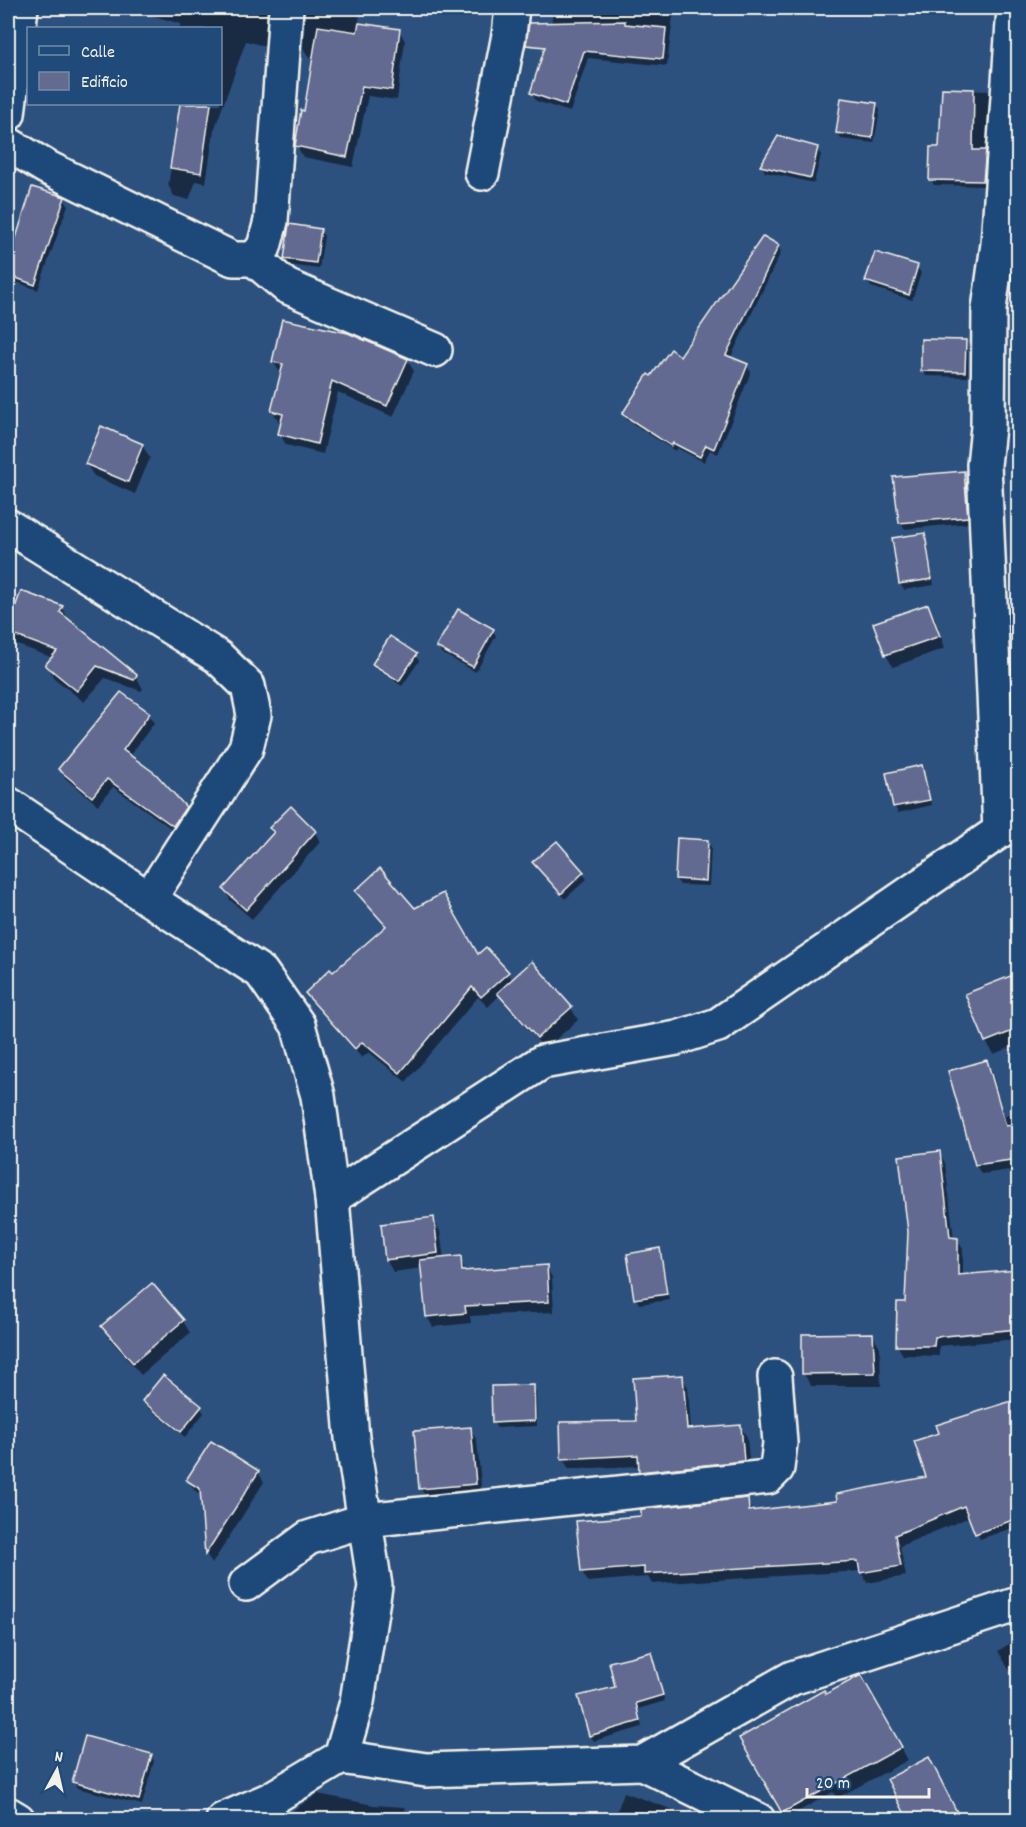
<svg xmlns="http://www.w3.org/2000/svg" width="1026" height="1827" font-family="Dekko,sans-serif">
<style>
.shadow{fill:#0007}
.building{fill:#636b91;stroke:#f4f1e8;stroke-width:1.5}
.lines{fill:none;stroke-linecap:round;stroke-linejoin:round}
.minor-casing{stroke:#f4f1e8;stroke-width:38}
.minor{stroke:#1f4a7a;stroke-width:33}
</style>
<rect width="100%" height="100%" fill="#2d517f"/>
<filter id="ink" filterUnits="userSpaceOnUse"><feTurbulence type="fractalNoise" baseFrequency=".0167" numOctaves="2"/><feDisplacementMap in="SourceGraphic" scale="12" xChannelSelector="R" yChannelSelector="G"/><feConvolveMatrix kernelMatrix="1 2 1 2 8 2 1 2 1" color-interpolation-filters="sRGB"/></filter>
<g filter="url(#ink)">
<g class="shadow">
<polygon points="127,8 278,8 271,48 246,41 214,131 206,183 196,181 189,200 174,196 168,185 182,104 220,104 220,28 179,28 181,24"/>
<polygon points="306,8 360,8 359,24 399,30 405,41 397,100 368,96 353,167 303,157 297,146 306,113 314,60 310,59 303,48"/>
<polygon points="553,8 674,8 667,66 588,58 570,112 536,101 532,93 550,36"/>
<polygon points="943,89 989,91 992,97 986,186 934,185 931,179 941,148"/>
<polygon points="876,104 880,110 874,143 841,139 838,133"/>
<polygon points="817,149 821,155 814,183 765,172 762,166"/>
<polygon points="33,189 64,199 68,205 38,290 8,279 8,243 9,240 16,243"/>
<polygon points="320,230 324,236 319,269 289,265 286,259"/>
<polygon points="778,246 781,252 730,359 747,366 751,372 718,454 710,450 704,462 677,448 675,451 627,420 624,414 651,378 680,358"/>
<polygon points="917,267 921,273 912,300 871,287 867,281"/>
<polygon points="965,342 968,348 968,377 926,376 922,370"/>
<polygon points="407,360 414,371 393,417 338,392 323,454 286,445 280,434 282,423 279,422 272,410 282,373 280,373 273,361"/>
<polygon points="142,445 150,458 135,494 94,476 86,464"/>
<polygon points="963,472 967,478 970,523 904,529 901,523 895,478"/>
<polygon points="924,535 927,541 934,585 904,590 900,584"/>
<polygon points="22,592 62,607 69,620 136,676 143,689 141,691 105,678 84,702 54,678 47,665 53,658 15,644 8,632"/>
<polygon points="927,606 935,618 945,648 893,667 886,655 875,624"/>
<polygon points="493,630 496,636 476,672 441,653 438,647"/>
<polygon points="415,655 419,661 402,686 378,670 374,664"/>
<polygon points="1015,701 1018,701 1018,776 1018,773"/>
<polygon points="148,714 154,723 129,757 185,808 190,817 179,834 113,787 98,805 65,778 60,769"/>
<polygon points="921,767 925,773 932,805 898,813 895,807 887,774"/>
<polygon points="271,828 315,832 320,842 252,919 230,900 225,889 274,833"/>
<polygon points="707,842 711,847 709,886 680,885 676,879"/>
<polygon points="557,843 587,879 565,899 534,863"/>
<polygon points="357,891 415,910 477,957 508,973 513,981 571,1008 578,1020 545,1049 506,1005 500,995 488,1007 478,997 406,1082 369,1052 362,1058 313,1003 307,993 333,975 386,927 363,901"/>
<polygon points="1018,974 1018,1044 994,1054 986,1042 967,994"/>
<polygon points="987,1062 992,1071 1004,1116 1018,1112 1018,1169 981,1174 976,1165 950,1072"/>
<polygon points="940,1153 945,1163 954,1239 957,1239 963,1249 963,1276 1018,1271 1018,1339 939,1346 939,1356 903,1355 897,1345"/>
<polygon points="433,1219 440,1231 444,1259 460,1257 466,1272 546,1267 552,1277 554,1312 470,1316 471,1323 433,1327 427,1317 422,1268 393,1272 386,1259"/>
<polygon points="659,1250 662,1256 669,1300 639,1304 636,1298"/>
<polygon points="152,1285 183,1321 190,1333 141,1375 110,1339 103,1327"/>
<polygon points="872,1334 880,1347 881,1386 811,1386 804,1374"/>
<polygon points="682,1377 688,1387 691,1430 741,1427 747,1437 750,1471 646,1482 640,1472 640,1466 569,1469 563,1459 637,1423"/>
<polygon points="533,1386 536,1392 537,1426 497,1428 493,1422"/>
<polygon points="1018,1400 1018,1526 980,1539 970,1517 900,1546 906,1576 867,1583 861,1571 652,1584 648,1577 588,1582 582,1572 578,1523 643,1517 747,1500 753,1512 839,1502 928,1478 941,1434 938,1426"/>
<polygon points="144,1401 200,1407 204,1413 185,1437 147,1407"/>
<polygon points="470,1428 477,1441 482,1496 428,1501 421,1489"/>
<polygon points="258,1472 264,1482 212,1564 207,1555 202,1496 194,1490 188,1480"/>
<polygon points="1018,1638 1018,1684 998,1651"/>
<polygon points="650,1654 654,1660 665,1701 638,1709 642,1727 594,1741 590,1735 617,1688"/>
<polygon points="861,1677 908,1760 837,1798 833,1792 787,1818 741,1738"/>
<polygon points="8,1723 14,1734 8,1760"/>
<polygon points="151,1755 154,1761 142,1805 77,1788 74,1782"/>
<polygon points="624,1792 701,1820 614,1820"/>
<polygon points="318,1794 374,1805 404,1807 407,1813 407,1820 281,1820 296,1808"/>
<polygon points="544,1811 603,1820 544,1820"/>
</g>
<g class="building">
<polygon points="625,21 625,24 666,28 663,59 584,51 566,105 530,93 545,47 526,45 529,23"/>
<polygon points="359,23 400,29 392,90 362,86 347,157 295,146 301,110 304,111 318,26 357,32"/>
<polygon points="942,88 974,89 973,150 986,150 983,181 929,180 930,147 939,147"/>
<polygon points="841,98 877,103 872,138 836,133"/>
<polygon points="180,104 211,104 201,173 170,168"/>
<polygon points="778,136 818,147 811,178 760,166"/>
<polygon points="32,187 65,197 35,285 8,275 8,238 15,241"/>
<polygon points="289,224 321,229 316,263 284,259"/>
<polygon points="763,236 779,245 726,355 748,364 714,449 706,445 700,457 673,443 671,446 622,414 648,374 651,376 671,349 680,356"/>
<polygon points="875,252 918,265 909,295 865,281"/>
<polygon points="282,319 348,333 408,359 387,406 332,381 317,444 278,434 283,414 271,411 283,364 272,362"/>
<polygon points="921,339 966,340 965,372 921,371"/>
<polygon points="101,426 143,444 128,482 85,464"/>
<polygon points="964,471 968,517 899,523 893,477"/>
<polygon points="925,533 932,579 899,584 892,538"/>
<polygon points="21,591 63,606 60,612 137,675 134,680 97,666 77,691 45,665 57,651 8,633 8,627"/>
<polygon points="928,604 940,636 885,655 873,623"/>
<polygon points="458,609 494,629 473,667 436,647"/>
<polygon points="390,636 417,654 399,681 372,664"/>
<polygon points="121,692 150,713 123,750 156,774 186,807 173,826 107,779 92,797 58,769"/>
<polygon points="922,765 930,800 893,807 886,773"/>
<polygon points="291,806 316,831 246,910 223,889 274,832 269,828"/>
<polygon points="677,838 708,840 706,881 675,879"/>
<polygon points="557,841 584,872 561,894 532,862"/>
<polygon points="380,868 415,908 443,893 478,954 486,947 509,972 481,997 472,987 400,1073 362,1042 355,1049 305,993 330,969 333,972 386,926 355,891"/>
<polygon points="532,961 572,1007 537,1038 497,993"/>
<polygon points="1018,973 1018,1029 985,1042 965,994"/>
<polygon points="987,1060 1006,1126 1018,1124 1018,1159 975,1165 948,1071"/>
<polygon points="940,1151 950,1237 958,1238 958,1275 1018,1270 1018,1329 935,1337 934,1346 896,1346 897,1302 905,1302 908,1232 899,1156"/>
<polygon points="434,1217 438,1253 385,1260 381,1224"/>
<polygon points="660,1248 667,1294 634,1299 627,1254"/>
<polygon points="461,1256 462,1271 547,1265 549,1302 465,1306 466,1313 426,1317 420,1260"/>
<polygon points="152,1283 184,1320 133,1363 101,1326"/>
<polygon points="873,1333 875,1373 802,1374 802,1334"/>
<polygon points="163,1375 202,1406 181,1432 142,1401"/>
<polygon points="683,1375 687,1429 741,1425 744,1461 639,1472 638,1455 561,1459 560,1422 636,1421 633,1378"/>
<polygon points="534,1385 535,1421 492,1423 491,1386"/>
<polygon points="1018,1399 1018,1518 975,1534 964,1506 895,1535 901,1566 860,1573 858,1561 644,1574 644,1567 581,1572 576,1521 641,1516 641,1509 748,1498 749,1511 837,1501 836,1494 926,1477 914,1441 939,1433 936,1425"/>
<polygon points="471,1427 476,1484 419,1489 414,1431"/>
<polygon points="211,1441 259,1471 205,1555 200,1489 186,1480"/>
<polygon points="651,1652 663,1695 636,1703 640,1721 589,1736 578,1696 615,1687 609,1662"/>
<polygon points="861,1675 902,1747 782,1813 739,1738 824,1690 826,1694"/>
<polygon points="85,1736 152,1754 139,1800 72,1782"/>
<polygon points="929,1757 961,1820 908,1820 887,1779"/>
</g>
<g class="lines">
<defs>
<g id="minor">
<polyline points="8,114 21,8"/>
<polyline points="8,144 46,167 233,259 254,259 264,247 271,221 286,8"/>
<polyline points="482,173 509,35 512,8"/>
<polyline points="254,259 286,286 435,350"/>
<polyline points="8,526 218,657 248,686 254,715 246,748 149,899"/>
<polyline points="8,804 149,899 261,972 298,1025 318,1096 332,1198 352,1438 375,1586 357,1702 341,1757 269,1800 223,1820"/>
<polyline points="332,1198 542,1062 677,1038 718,1025 1000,831 984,465 988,427 989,309 998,244 1014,8"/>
<polyline points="246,1584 308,1538 365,1520 768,1477 777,1468 780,1443 775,1377"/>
<polyline points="341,1757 426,1770 642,1763 792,1678 1018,1604"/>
<polyline points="642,1763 758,1820"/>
<polyline points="8,1814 18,1820"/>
</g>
</defs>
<use href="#minor" class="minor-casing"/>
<use href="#minor" class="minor"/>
</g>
</g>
<rect width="1026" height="1827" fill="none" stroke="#1f4a7a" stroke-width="30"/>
<rect x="15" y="15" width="996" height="1797" fill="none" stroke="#f4f1e8" stroke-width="2" filter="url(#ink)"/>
<rect x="27" y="27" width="195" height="78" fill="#1f4a7a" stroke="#748da6" stroke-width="1.5"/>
<rect x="39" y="46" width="30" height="9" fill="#1f4a7a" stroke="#748da6" stroke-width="1.5"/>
<text x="81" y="57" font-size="18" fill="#f4f1e8">Calle</text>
<rect x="39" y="72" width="30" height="18" fill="#636b91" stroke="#748da6" stroke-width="1.5"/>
<text x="81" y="87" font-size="18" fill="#f4f1e8">Edificio</text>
<g transform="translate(57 1770) rotate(8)" stroke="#1f4a7a" stroke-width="4.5" paint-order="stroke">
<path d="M0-4.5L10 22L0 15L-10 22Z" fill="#f4f1e8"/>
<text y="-9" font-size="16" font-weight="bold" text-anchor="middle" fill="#f4f1e8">N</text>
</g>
<path d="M807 1788v9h122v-9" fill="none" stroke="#f4f1e8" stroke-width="3"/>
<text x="816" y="1788" font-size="18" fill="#f4f1e8" stroke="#1f4a7a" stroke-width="4.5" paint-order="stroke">20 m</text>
</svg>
